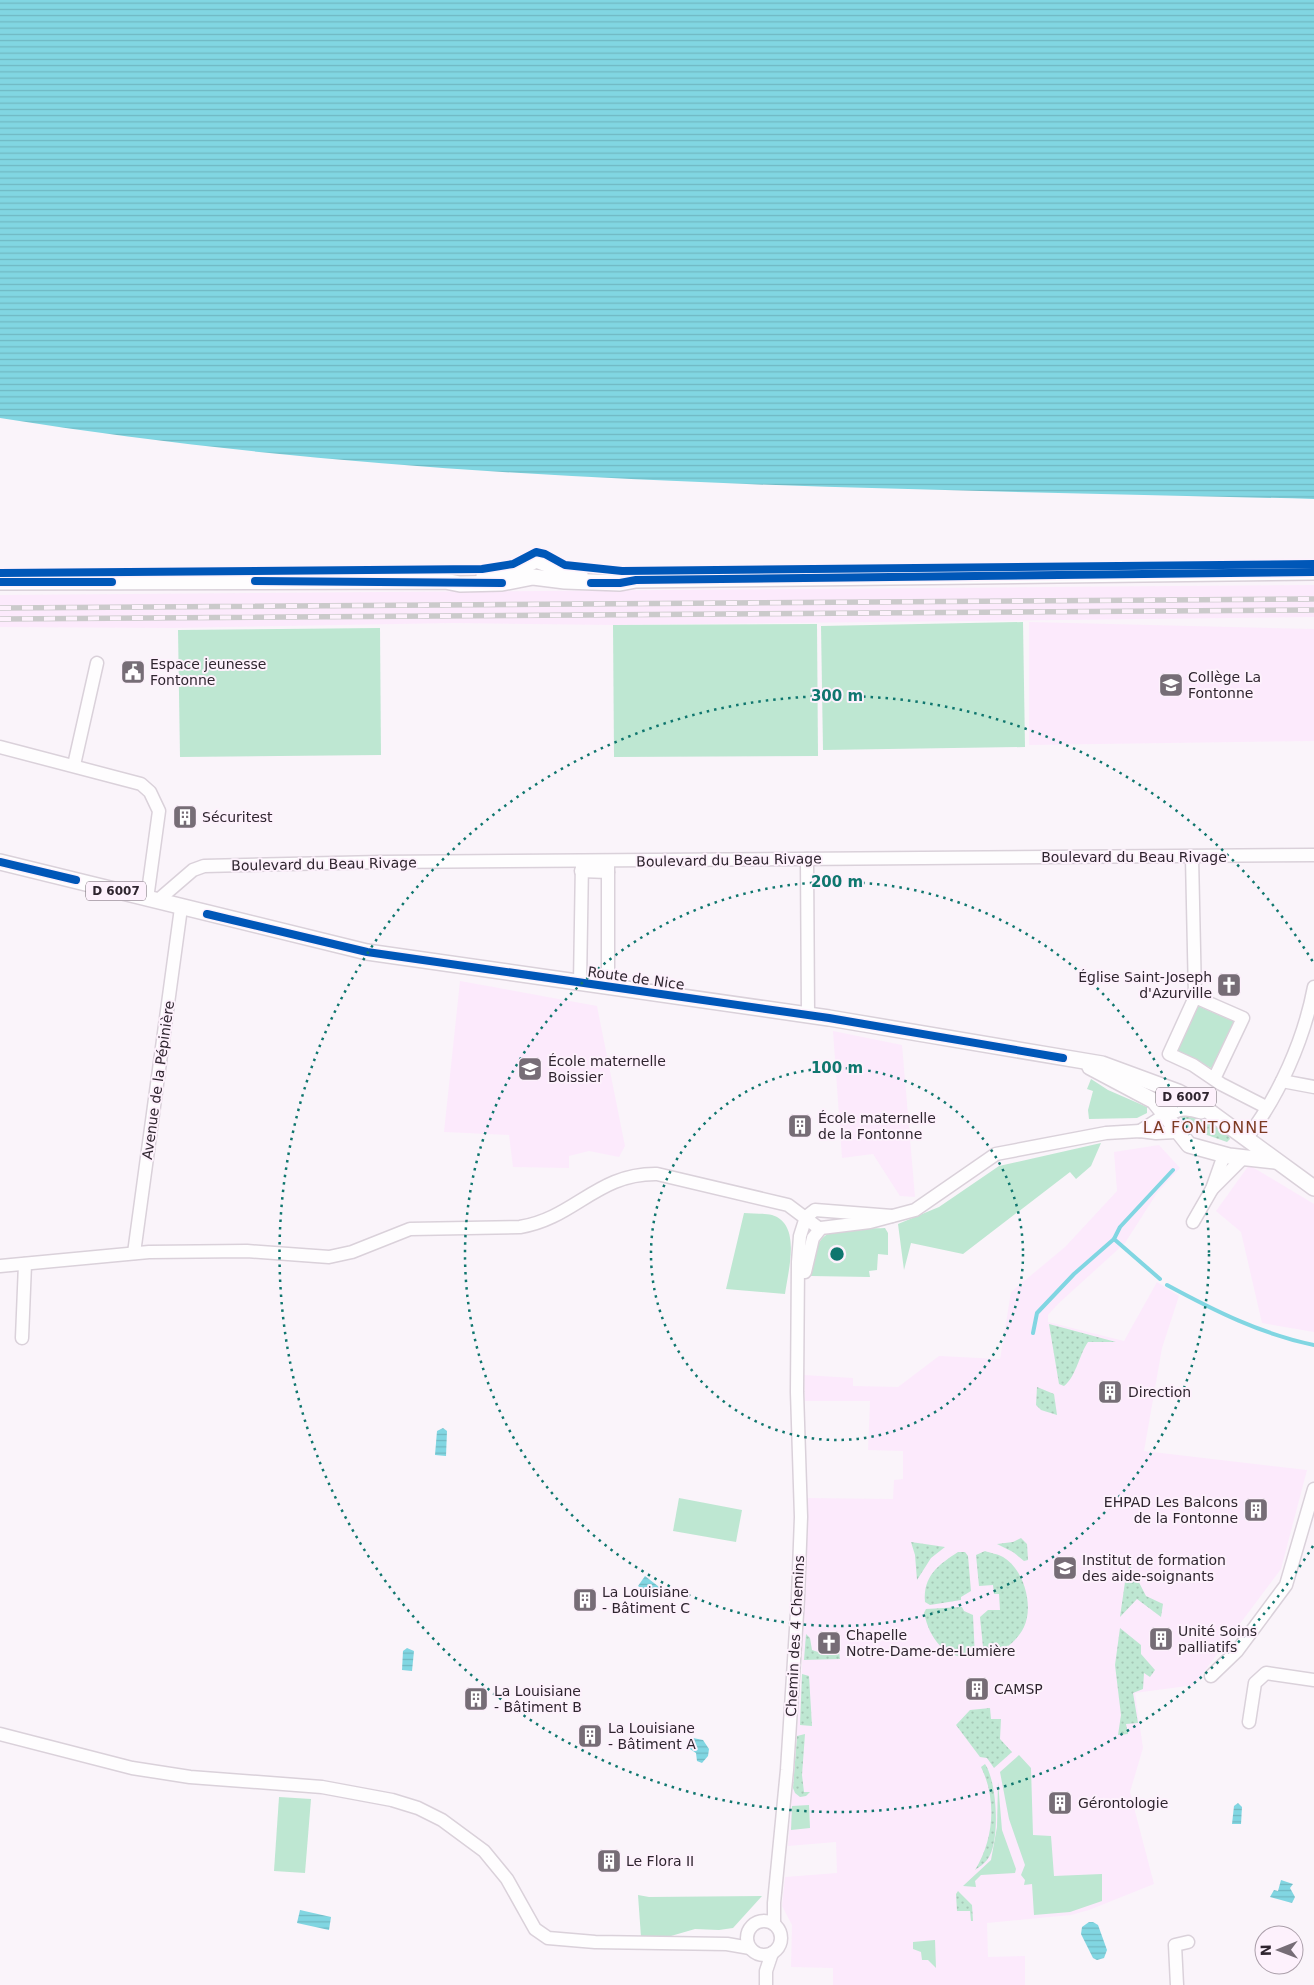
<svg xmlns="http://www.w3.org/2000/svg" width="1314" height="1985" font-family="'DejaVu Sans',sans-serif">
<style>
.built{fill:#fceafc}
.grass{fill:url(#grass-dots)}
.green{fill:#bee7d2}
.water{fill:url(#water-rules)}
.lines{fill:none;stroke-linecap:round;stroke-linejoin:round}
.stream{stroke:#81d6e2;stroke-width:4}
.minor-casing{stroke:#dad1da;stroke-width:15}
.major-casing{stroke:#dad1da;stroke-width:18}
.minor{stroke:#fefdfe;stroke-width:12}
.major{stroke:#fefdfe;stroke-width:15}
.rail-casing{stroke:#cbcacb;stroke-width:5.5}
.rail{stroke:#fdf1fc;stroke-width:4;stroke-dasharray:11;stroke-linecap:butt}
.cycleway-casing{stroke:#fdf1fc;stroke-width:11}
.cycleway{stroke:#0057b8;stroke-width:8}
.ring{fill:none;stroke:#0f766e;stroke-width:2.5;stroke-dasharray:2.5 5}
.labels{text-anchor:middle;stroke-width:4;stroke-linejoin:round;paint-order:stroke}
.shield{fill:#fdf1fc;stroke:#6d626c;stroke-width:1}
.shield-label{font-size:12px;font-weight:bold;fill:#2f252f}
.poi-label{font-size:14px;fill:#2f252f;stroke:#fdf1fc;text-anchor:start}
.street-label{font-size:14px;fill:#2f252f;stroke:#fdf1fc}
.quarter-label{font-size:16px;letter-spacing:1px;fill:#7d3a23;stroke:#fdf1fc}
.centre{fill:#0f766e;stroke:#fdf1fc;stroke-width:2.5}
.ring-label{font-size:15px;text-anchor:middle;font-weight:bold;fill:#0f766e;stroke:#fdf1fc;stroke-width:4;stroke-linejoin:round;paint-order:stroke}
</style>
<defs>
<pattern id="grass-dots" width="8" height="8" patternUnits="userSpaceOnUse" patternTransform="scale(1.25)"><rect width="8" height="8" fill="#bee7d2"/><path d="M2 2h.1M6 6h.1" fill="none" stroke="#a4c6b5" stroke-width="1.8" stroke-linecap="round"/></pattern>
<pattern id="water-rules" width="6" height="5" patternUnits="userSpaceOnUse" patternTransform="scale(1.25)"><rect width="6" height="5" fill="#81d6e2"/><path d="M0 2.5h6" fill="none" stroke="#70b8c2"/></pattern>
</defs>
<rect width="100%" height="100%" fill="#faf4fa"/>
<g class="built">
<polygon points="1314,585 1314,617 613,625 453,623 173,628 0,627 0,595"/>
<polygon points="1029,622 1314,629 1314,741 1029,745"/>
<polygon points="460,981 597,1006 625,1146 619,1157 589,1151 569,1156 569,1168 513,1167 509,1135 444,1132"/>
<polygon points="833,1031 902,1045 915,1197 900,1196 873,1154 842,1158"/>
<polygon points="1159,1145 1180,1168 1157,1193 1125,1243 1058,1304 1048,1315 1048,1322 1124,1341 1157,1282 1179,1296 1162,1348 1144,1451 1307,1470 1281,1569 1194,1685 1135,1693 1143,1748 1130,1792 1154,1884 1089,1910 1071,1915 987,1923 988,1957 1025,1956 1025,1985 833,1985 833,1968 791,1967 792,1925 782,1906 785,1877 837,1873 836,1842 788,1846 802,1669 807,1498 893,1499 894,1480 903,1479 903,1451 868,1450 870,1401 805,1401 804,1375 853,1378 853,1386 898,1387 939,1356 1000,1359 1011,1292 1065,1247 1117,1191 1114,1152"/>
<polygon points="1249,1165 1314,1204 1314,1332 1262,1323 1241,1232 1216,1211"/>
</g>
<g class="grass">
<polygon points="1189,1110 1228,1132 1230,1139 1227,1142 1190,1129 1180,1116"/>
<path d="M1049 1324 1116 1342H1088C1079 1355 1076 1377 1064 1386L1059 1384Z"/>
<polygon points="1037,1387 1054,1394 1057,1415 1041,1410 1036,1405"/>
<polygon points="1021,1538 1027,1544 1028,1560 1024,1561 1013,1552 997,1544 1013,1542"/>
<polygon points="911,1542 945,1547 931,1558 917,1580 915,1555"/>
<path d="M985 1551C990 1553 998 1554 1003 1557 1024 1569 1034 1606 1024 1627 1016 1643 1001 1653 984 1657L980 1617 988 1610H1000L999 1594H994L993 1585 979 1586 976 1555Z"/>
<path d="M958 1552H965L968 1556 971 1591 961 1597V1600L930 1605 925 1602C923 1576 938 1565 958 1552Z"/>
<polygon points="1130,1565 1146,1596 1163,1604 1161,1617 1137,1599 1120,1617 1126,1575"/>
<path d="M962 1607 964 1611 973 1615 975 1658C945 1659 930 1640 924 1613L926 1609Z"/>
<polygon points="1120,1628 1141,1645 1141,1654 1155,1670 1150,1677 1144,1673 1143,1689 1133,1693 1138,1723 1126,1724 1128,1734 1118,1735 1121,1715 1115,1665"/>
<polygon points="806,1634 810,1638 812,1650 818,1652 839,1651 840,1659 804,1660"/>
<polygon points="802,1674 809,1676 812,1726 800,1725"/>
<polygon points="990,1708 991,1719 1001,1719 1000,1739 1012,1752 994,1768 987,1758 980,1757 956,1725 970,1710"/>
<polygon points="805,1734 802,1775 804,1792 810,1792 806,1796 800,1797 795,1793 793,1788 797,1736"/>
<path d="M985 1764C997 1781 1001 1843 987 1860 984 1864 979 1867 975 1870 994 1840 997 1799 981 1767Z"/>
<polygon points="958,1891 972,1905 973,1921 971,1921 970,1911 957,1911 956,1894"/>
</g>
<g class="green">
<polygon points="1023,622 1025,747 823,750 821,626"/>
<polygon points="817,624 818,756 614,757 613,625"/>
<polygon points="380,628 381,755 180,757 178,630"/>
<polygon points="1198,1006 1235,1022 1213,1069 1177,1051"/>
<polygon points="1091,1079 1108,1090 1147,1107 1147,1113 1137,1118 1089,1119 1088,1110 1093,1091 1087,1089"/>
<polygon points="1101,1143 1091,1166 1076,1179 1070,1172 963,1254 911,1243 904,1270 898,1224 939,1207 999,1166"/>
<path d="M744 1213C753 1214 764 1213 772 1215 802 1224 788 1271 785 1294L726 1289Z"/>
<path d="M885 1228 888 1233V1255L878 1254 877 1270 869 1271 870 1277 811 1276C815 1220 839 1230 885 1228Z"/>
<polygon points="679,1498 742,1510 736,1542 673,1531"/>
<polygon points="1019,1755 1031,1768 1033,1835 1051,1836 1054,1876 1102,1874 1102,1901 1070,1912 1034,1915 1032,1884 1024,1885 1025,1880 1021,1875 1025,1865 1009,1819 1000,1772"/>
<polygon points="998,1782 1002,1830 1016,1869 1015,1873 981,1875 975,1881 976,1887 963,1886 991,1860 997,1827"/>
<polygon points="279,1797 311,1799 305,1873 274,1871"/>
<polygon points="809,1805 810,1828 791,1830 792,1806"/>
<polygon points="638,1895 649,1897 762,1896 733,1928 719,1930 695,1929 671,1936 641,1937"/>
<polygon points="935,1940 936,1968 928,1960 922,1960 921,1952 913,1949 913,1942"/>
</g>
<g class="water">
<path d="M0 0H1314V499C875 487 434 488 0 418Z"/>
<polygon points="443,1428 447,1431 446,1456 435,1455 437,1431"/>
<polygon points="645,1576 663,1590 656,1599 638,1586"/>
<polygon points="407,1648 414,1651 412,1671 402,1670 403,1651"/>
<polygon points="693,1738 703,1740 709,1749 708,1756 702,1763 697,1761 696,1753 687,1747 689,1741"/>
<polygon points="1238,1803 1242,1807 1241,1824 1232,1824 1234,1806"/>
<polygon points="1281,1880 1293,1884 1290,1888 1295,1897 1292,1903 1270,1897 1274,1890 1278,1891"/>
<polygon points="300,1910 331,1917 329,1930 297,1923"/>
<polygon points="1089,1922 1093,1922 1098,1925 1107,1950 1104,1958 1097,1960 1093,1958 1081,1934 1082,1927"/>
</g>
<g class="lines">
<g class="stream">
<polyline points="1160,1279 1114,1239 1120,1227 1173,1170"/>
<path d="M1167 1285C1215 1311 1261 1334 1314 1345"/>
<polyline points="1033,1333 1037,1313 1074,1274 1114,1239"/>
</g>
<defs>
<g id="minor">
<polyline points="0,747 141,784 150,792 159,811 147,899"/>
<polyline points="74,765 97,663"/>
<polyline points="1192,857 1195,997"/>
<polyline points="807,859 808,1015"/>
<polyline points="581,871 608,872"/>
<polyline points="157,901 193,870 204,866 381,862 1314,855"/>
<polyline points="580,983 582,862"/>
<polyline points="608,987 608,862"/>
<polyline points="1214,1079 1243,1018 1195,997 1169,1054 1193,1065 1221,1084 1266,1107"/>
<polyline points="1282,1081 1314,1087"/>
<polyline points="1140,1131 1165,1115"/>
<path d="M1246 1139C1279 1096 1304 1040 1314 987"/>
<polyline points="1212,1189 1243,1158"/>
<polyline points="1193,1222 1212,1189 1224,1155"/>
<polyline points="134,1253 181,908"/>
<path d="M0 1266 149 1252 247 1251 329 1257 352 1252 410 1229 520 1227C575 1218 597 1173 657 1174L788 1205 820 1229"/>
<polyline points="805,1272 813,1238 821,1228 870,1222 915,1210 996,1154 1106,1133 1140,1131 1156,1133 1176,1132"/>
<polyline points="22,1338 25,1264"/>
<polyline points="1211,1676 1237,1651 1286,1585 1314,1489"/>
<polyline points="1249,1722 1255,1683 1266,1673 1314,1680"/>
<polyline points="0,1734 132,1768 190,1777 322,1787 392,1800 418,1808 442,1820 484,1851 507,1879 535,1929 548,1938 595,1942 727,1944 750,1948"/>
<circle cx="764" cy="1938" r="17"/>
<polyline points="774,1924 774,1903 787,1770 798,1598 801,1517 797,1392 798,1262 800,1236 806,1217 815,1210 892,1216"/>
<polyline points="766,1985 766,1971 772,1953"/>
<polyline points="1177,1985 1175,1945 1188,1942"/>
</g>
<g id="major">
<polyline points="484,576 520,568 536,560 568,572 580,574"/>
<polyline points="0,582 445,581 460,584 502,583 533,577 565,581 620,583 636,580 1314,572"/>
<polyline points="0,862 367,952 829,1018 1102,1064 1178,1092 1195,1101 1314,1188"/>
<polyline points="1090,1067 1154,1101 1189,1145 1229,1156 1275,1161"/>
<path d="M1165 1115C1179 1107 1187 1106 1201 1111"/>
</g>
</defs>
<use href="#minor" class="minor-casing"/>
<use href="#major" class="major-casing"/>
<use href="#minor" class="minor"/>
<use href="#major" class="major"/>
<defs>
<g id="rail">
<polyline points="0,608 1314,599"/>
<polyline points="0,619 1314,610"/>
</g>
</defs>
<use href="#rail" class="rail-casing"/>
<use href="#rail" class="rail"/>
<defs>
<g id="cycleway">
<polyline points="0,573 482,569 513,564 536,552 545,554 565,565 622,571 1314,564"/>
<polyline points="255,581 502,583"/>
<polyline points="0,582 112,582"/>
<polyline points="591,583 620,583 636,580 1314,572"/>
<polyline points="0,862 76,880"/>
<polyline points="207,914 367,952 829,1018 1063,1058"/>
</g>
</defs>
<use href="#cycleway" class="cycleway-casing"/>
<use href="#cycleway" class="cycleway"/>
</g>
<g class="ring">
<circle cx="837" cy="1254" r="186"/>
<circle cx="837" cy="1254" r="372"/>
<path d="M1313 1546A558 558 0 1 1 1313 962"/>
</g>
<defs>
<symbol id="civic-square" viewBox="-11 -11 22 22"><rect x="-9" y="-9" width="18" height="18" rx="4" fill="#766d76" stroke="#fdf1fc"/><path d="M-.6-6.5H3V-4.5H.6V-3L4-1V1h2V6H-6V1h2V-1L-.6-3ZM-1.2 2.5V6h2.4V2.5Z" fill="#fff"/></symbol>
<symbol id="school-square" viewBox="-11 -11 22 22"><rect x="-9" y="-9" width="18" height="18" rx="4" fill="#766d76" stroke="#fdf1fc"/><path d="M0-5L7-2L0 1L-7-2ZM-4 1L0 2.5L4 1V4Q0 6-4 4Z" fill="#fff"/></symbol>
<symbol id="building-square" viewBox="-11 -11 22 22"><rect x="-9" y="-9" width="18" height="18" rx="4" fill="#766d76" stroke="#fdf1fc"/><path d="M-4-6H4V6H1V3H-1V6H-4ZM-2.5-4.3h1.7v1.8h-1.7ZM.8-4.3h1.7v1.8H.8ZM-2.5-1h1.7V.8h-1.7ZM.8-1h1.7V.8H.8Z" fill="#fff"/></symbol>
<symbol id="church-square" viewBox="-11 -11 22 22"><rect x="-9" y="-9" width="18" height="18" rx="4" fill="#766d76" stroke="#fdf1fc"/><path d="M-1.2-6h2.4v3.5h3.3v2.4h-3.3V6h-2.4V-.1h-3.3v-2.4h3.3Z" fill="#fff"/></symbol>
<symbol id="university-square" viewBox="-11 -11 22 22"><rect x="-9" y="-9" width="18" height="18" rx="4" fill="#766d76" stroke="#fdf1fc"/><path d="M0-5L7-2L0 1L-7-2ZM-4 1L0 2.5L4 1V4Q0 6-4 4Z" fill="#fff"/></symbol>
</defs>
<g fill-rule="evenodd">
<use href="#civic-square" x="119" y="658" width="28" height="28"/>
<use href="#school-square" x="1157" y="671" width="28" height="28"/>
<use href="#building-square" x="171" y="803" width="28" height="28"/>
<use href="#church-square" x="1215" y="971" width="28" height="28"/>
<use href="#school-square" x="516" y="1055" width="28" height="28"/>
<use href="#building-square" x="786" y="1112" width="28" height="28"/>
<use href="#building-square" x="1096" y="1378" width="28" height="28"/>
<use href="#building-square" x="1242" y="1496" width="28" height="28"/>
<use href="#university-square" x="1051" y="1554" width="28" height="28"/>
<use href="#building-square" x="571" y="1586" width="28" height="28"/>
<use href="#building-square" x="1147" y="1625" width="28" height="28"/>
<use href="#church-square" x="815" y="1629" width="28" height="28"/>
<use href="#building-square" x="963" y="1675" width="28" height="28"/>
<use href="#building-square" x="462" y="1685" width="28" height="28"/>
<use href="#building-square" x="576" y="1722" width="28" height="28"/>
<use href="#building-square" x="1046" y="1789" width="28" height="28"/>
<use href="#building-square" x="595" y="1847" width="28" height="28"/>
</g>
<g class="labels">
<g class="shield">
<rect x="86" y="881.5" width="60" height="19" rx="4"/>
<rect x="1156" y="1087.5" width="60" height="19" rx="4"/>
</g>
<g class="shield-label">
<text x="116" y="895">D 6007</text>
<text x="1186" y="1101">D 6007</text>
</g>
<g class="poi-label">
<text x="150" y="669">Espace jeunesse<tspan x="150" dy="16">Fontonne</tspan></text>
<text x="1188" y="682">Collège La<tspan x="1188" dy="16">Fontonne</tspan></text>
<text x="202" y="822">Sécuritest</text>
<text x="1212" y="982" text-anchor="end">Église Saint-Joseph<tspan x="1212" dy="16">d'Azurville</tspan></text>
<text x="548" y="1066">École maternelle<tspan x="548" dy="16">Boissier</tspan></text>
<text x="818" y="1123">École maternelle<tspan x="818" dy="16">de la Fontonne</tspan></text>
<text x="1128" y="1397">Direction</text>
<text x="1238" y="1507" text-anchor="end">EHPAD Les Balcons<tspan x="1238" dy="16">de la Fontonne</tspan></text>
<text x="1082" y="1565">Institut de formation<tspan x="1082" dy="16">des aide-soignants</tspan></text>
<text x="602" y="1597">La Louisiane<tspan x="602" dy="16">- Bâtiment C</tspan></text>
<text x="1178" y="1636">Unité Soins<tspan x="1178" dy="16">palliatifs</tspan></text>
<text x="846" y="1640">Chapelle<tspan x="846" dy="16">Notre-Dame-de-Lumière</tspan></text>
<text x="994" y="1694">CAMSP</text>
<text x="494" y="1696">La Louisiane<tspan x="494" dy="16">- Bâtiment B</tspan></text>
<text x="608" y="1733">La Louisiane<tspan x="608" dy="16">- Bâtiment A</tspan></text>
<text x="1078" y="1808">Gérontologie</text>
<text x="626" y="1866">Le Flora II</text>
</g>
<g class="street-label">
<text x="1134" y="862">Boulevard du Beau Rivage</text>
<text transform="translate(729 860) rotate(-1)" y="5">Boulevard du Beau Rivage</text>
<text transform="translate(324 864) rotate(-1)" y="5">Boulevard du Beau Rivage</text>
<text transform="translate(636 978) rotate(8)" y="5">Route de Nice</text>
<text transform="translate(158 1080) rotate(-82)" y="5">Avenue de la Pépinière</text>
<text transform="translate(795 1636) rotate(-87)" y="5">Chemin des 4 Chemins</text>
</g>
<g class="quarter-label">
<text x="1206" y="1133">LA FONTONNE</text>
</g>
</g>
<circle cx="837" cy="1254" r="8" class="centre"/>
<g class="ring-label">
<text x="837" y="701">300 m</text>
<text x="837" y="887">200 m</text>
<text x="837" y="1073">100 m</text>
</g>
<g transform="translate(1279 1950) rotate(269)"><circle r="24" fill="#fdf1fc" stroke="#ab9faa"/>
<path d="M0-4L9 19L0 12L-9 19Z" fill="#766d76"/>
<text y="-8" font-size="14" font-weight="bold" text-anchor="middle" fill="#2f252f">N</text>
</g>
</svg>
